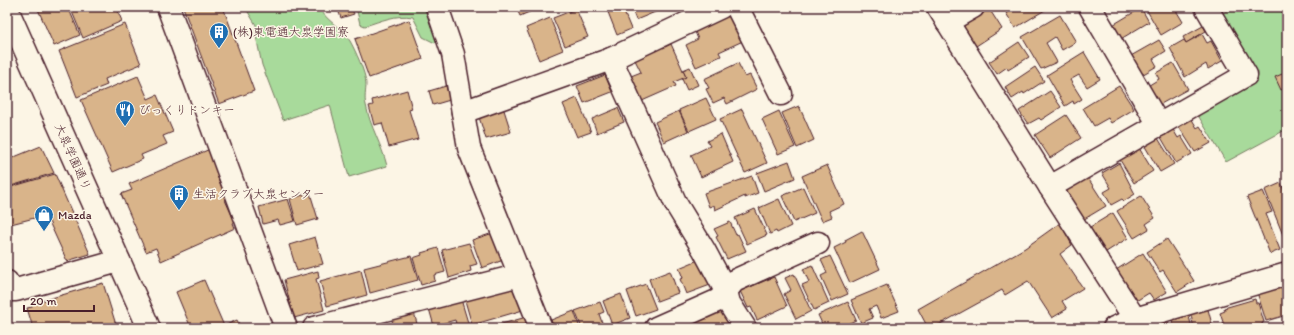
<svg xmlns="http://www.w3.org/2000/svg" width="1294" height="335" font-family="Itim,'Klee One',sans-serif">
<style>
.green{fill:#a8da9b;stroke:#797c63}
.building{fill:#d9b48a;stroke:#4a1f2b}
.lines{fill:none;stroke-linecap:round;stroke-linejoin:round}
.minor-casing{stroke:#4a1f2b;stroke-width:25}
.minor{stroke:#fcf5e5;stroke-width:22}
.labels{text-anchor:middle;stroke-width:3;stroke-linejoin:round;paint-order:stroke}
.poi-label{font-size:12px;fill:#4a1f2b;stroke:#fcf5e5;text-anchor:start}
.street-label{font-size:12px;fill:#4a1f2b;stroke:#fcf5e5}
</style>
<rect width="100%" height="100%" fill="#fcf5e5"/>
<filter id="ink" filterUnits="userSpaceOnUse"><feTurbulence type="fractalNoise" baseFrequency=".025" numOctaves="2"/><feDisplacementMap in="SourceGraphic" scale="8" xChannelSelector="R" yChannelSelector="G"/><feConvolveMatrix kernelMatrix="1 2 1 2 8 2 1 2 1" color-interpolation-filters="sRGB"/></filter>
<g filter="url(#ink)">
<g class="green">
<path d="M245 7H319C325 20 341 27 350 41 355 50 366 73 366 84 366 91 364 98 366 105 370 127 382 145 387 166L349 177 330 105 283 120 262 65 256 36V25Z"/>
<path d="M356 7H430L438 39 435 43 423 37 413 17C396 14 381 21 365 26L360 24Z"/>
<polygon points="1234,7 1287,7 1287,129 1226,162 1196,112 1250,81 1221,14"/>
</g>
<g class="building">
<polygon points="37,7 68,7 80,35 54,46"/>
<polygon points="70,7 116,7 122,21 83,38"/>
<polygon points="183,7 223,7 254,91 219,104"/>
<polygon points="337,7 351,7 354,14 341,18"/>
<polygon points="516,7 541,7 520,16"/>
<polygon points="606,7 628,7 623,10 631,29 617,35"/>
<polygon points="631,7 658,7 660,10 636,20"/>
<polygon points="986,7 988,7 1002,29 973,48 958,25"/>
<polygon points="1017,7 1050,7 1015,28 1006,13"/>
<polygon points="1145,7 1174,7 1183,22 1161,35"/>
<polygon points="1141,8 1149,22 1119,40 1111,26"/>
<polygon points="576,9 588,37 565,46 553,18"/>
<polygon points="731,9 745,40 719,52 721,56 696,67 686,45 698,39 693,27"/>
<polygon points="1060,15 1076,42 1062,50 1055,37 1046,43 1057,62 1041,69 1022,37"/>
<polygon points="550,18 563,50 539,60 526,28"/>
<polygon points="409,20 423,59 369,78 355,39"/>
<polygon points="125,24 141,64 105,79 107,85 77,97 59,51"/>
<polygon points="1203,26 1206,31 1186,43 1183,37"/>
<polygon points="1202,34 1207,43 1211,41 1222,61 1208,69 1206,64 1185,77 1170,48 1184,40 1186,43"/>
<polygon points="1159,40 1166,51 1153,59 1157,66 1140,76 1129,57"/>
<polygon points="1019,42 1029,57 1008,70 1007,67 997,74 989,62"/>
<polygon points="671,44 686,77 674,82 676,86 642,101 631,76 641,72 635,60 647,54 646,52 661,45 663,48"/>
<polygon points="1084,52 1100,79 1087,87 1079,75 1070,80 1082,99 1074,104 1073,101 1065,106 1047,75"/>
<polygon points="738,63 745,77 750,75 757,89 727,104 724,98 713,103 706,89 709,88 704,79"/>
<polygon points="1173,63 1188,89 1159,105 1146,87 1159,79 1156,73"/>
<polygon points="690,67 698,85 687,90 682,79 686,77 683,70"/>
<polygon points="1035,67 1044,81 1024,94 1023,92 1012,99 1005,87"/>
<polygon points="1287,72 1287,87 1281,90 1275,77"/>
<polygon points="605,75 612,92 584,103 577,86"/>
<polygon points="138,76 148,99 157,95 173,132 163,136 167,144 141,155 143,159 113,172 81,100"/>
<polygon points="446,86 450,100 433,105 429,91"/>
<polygon points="1119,86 1134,109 1111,123 1108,118 1094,126 1083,108"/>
<polygon points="407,90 412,109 409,110 418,139 389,147 382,123 374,125 369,106 373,105 372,100"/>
<polygon points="1050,91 1061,107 1041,120 1039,118 1028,124 1019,111"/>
<polygon points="577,98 591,132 577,137 563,104"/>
<polygon points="706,98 716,119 689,131 679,110"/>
<polygon points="799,106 814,140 797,148 782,113"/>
<polygon points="503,107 511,132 486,139 478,114"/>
<polygon points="618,108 624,122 597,133 592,119"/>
<polygon points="742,109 767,163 745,173 720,119"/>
<polygon points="679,111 688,131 664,142 655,122"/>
<polygon points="779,111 795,147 778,154 762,119"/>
<polygon points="1066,115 1081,138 1050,158 1035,135"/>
<polygon points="1190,116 1197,128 1200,126 1211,143 1195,152 1177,124"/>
<polygon points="1171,126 1178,138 1181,136 1192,154 1176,163 1159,134"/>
<polygon points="721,134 733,162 701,177 691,155 710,146 707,141"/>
<polygon points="1156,135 1174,164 1160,172 1143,143"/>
<polygon points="41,146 54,173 11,186 9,180 7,180 7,160"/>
<polygon points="1139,148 1153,171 1134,183 1120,160"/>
<polygon points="210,149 221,174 217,176 227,199 225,200 235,222 233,223 235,228 161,261 156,248 146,252 121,194 132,190 129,184"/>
<polygon points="789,161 795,178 764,191 757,173"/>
<polygon points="1119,163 1135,194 1124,201 1122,199 1111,205 1104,192 1111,188 1102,173"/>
<polygon points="827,165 844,204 829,211 832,217 822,221 802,176"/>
<polygon points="55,174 90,254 67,261 46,215 7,225 7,188"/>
<polygon points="1086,175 1106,206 1081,221 1062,191"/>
<polygon points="752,176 758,193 745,198 745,196 715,210 714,205 709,207 704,193"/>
<polygon points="1281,183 1287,198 1287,206 1284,207 1287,215 1287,245 1265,190"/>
<polygon points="803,187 815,213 794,222 782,196"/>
<polygon points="1263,191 1272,212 1266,214 1280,250 1270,254 1247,197"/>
<polygon points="310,193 318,219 297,225 290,199"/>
<polygon points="1141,196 1155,218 1146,224 1149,229 1134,238 1117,211"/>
<polygon points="288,199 295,221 280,225 278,220 263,224 259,207"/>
<polygon points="779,199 791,226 777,233 776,231 770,234 759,208"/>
<polygon points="755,209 767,235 747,244 735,218"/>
<polygon points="1113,213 1128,238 1103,254 1093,240 1096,238 1090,227"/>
<polygon points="730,222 736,235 738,234 746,251 727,259 716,237 718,236 714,229"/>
<polygon points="1060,223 1072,245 1060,254 1083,288 1062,301 1067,309 1052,318 1028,281 1005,295 1002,290 933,328 924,328 927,326 918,309 1025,248"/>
<polygon points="862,231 880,269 850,283 834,248 846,242 845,240"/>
<polygon points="496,232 506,259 482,268 472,240"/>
<polygon points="315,237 323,264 297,271 289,245"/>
<polygon points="1167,239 1194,281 1177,292 1163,270 1160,272 1147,252"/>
<polygon points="469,243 477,264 470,266 471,271 449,278 442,250"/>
<polygon points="438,248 445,272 434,275 435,281 421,285 413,258 422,255 421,253"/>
<polygon points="1143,253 1167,292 1154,300 1149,293 1136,301 1116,270"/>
<polygon points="411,256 418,280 370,293 364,268"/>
<polygon points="830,256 848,294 832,301 821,276 827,273 821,260"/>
<polygon points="703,258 713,284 686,294 680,279 683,278 679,268"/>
<polygon points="812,265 829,303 814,310 802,285 809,282 803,269"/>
<polygon points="361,270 367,295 327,306 320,281"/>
<polygon points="318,271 319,278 316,279 324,310 294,318 284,280"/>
<polygon points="670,271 678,293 657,301 649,279"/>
<polygon points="794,274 811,311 796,319 784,294 791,290 785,278"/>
<polygon points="774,277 787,306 757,320 751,307 748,308 740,291"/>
<polygon points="204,280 224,326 237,320 241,328 191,328 176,292"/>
<polygon points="1282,282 1284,289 1287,288 1287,315 1266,321 1256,289"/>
<polygon points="103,283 117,328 33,328 27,308 32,307 31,304"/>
<polygon points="515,283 523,310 472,325 464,297"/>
<polygon points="646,284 656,309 636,316 627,291"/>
<polygon points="887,285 899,311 881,318 876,306 869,309 873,318 861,323 851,300"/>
<polygon points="621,294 630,318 612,325 603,301"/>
<polygon points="460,296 469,326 457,328 455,320 434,326 428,305"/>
<polygon points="1255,299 1256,303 1258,303 1264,322 1262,323 1263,327 1225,328 1220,313 1225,311 1224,308"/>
<polygon points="600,302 604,312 599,314 604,328 582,328 575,311"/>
<polygon points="848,302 856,320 839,328 824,328 818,315"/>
<polygon points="1206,302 1213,328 1194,328 1189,307"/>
<polygon points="723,307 736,328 699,328 695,319"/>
<polygon points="413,308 418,328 394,328 391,317"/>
<polygon points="1187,309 1192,328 1174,328 1170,313"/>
<polygon points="574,311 580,328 554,328 551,320"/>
<polygon points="530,316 534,328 499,328 498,325"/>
<polygon points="1167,319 1170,328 1144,328 1144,326"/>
</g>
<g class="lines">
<defs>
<g id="minor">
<polyline points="168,7 286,328"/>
<polyline points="437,7 453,54 469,148 541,328"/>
<polyline points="737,7 781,94"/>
<polyline points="938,7 1050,187 1135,319"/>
<polyline points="1090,7 1159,125"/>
<polyline points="7,9 149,328"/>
<polyline points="947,22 973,7"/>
<polyline points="611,59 676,204 704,250 726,291 729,303 745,328"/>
<polyline points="463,112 611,59 721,7"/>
<polyline points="1050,187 1246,75 1206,7"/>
<polyline points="7,282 12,290 16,290 119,261"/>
<polyline points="314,328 520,275"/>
<polyline points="656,328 719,300 734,281 818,243"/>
<polyline points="1114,328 1135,319 1287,274"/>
</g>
</defs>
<use href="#minor" class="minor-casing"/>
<use href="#minor" class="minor"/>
</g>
</g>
<defs>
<symbol id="building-pin" viewBox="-11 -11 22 30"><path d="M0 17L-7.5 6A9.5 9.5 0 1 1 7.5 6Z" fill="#1f6fb2" stroke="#fcf5e5"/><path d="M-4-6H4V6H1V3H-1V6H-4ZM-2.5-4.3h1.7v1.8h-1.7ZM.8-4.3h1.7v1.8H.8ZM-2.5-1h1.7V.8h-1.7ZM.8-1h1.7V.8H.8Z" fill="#fff"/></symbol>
<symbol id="restaurant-pin" viewBox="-11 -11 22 30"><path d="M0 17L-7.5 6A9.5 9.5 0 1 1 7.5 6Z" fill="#1f6fb2" stroke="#fcf5e5"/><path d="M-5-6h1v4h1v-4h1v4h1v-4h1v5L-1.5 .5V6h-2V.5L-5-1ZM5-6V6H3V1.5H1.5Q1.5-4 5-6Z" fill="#fff"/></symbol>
<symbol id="shop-pin" viewBox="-11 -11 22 30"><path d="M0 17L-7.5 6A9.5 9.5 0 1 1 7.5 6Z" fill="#1f6fb2" stroke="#fcf5e5"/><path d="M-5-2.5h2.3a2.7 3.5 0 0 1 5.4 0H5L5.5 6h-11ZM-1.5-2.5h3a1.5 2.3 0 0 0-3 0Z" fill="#fff"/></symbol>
</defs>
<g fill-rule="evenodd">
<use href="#building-pin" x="208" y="21" width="22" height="30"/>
<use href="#restaurant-pin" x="114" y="99" width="22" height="30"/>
<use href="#building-pin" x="168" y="183" width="22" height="30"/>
<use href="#shop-pin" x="33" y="204" width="22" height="30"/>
</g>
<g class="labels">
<g class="poi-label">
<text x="233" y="36">(株)東電通大泉学園寮</text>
<text x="139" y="114">びっくりドンキー</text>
<text x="193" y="198">生活クラブ大泉センター</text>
<text x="58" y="219">Mazda</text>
</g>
<g class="street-label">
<text transform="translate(73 157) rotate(66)" y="4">大泉学園通り</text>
</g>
</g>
<rect width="1294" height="335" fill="none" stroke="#fcf5e5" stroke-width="24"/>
<rect x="12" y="12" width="1270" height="311" fill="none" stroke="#4a1f2b" stroke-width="1.5" filter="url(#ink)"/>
<path d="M24 305v6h70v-6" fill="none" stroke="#4a1f2b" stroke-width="2"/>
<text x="30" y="305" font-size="12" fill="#4a1f2b" stroke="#fcf5e5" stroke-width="3" paint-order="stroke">20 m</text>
</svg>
